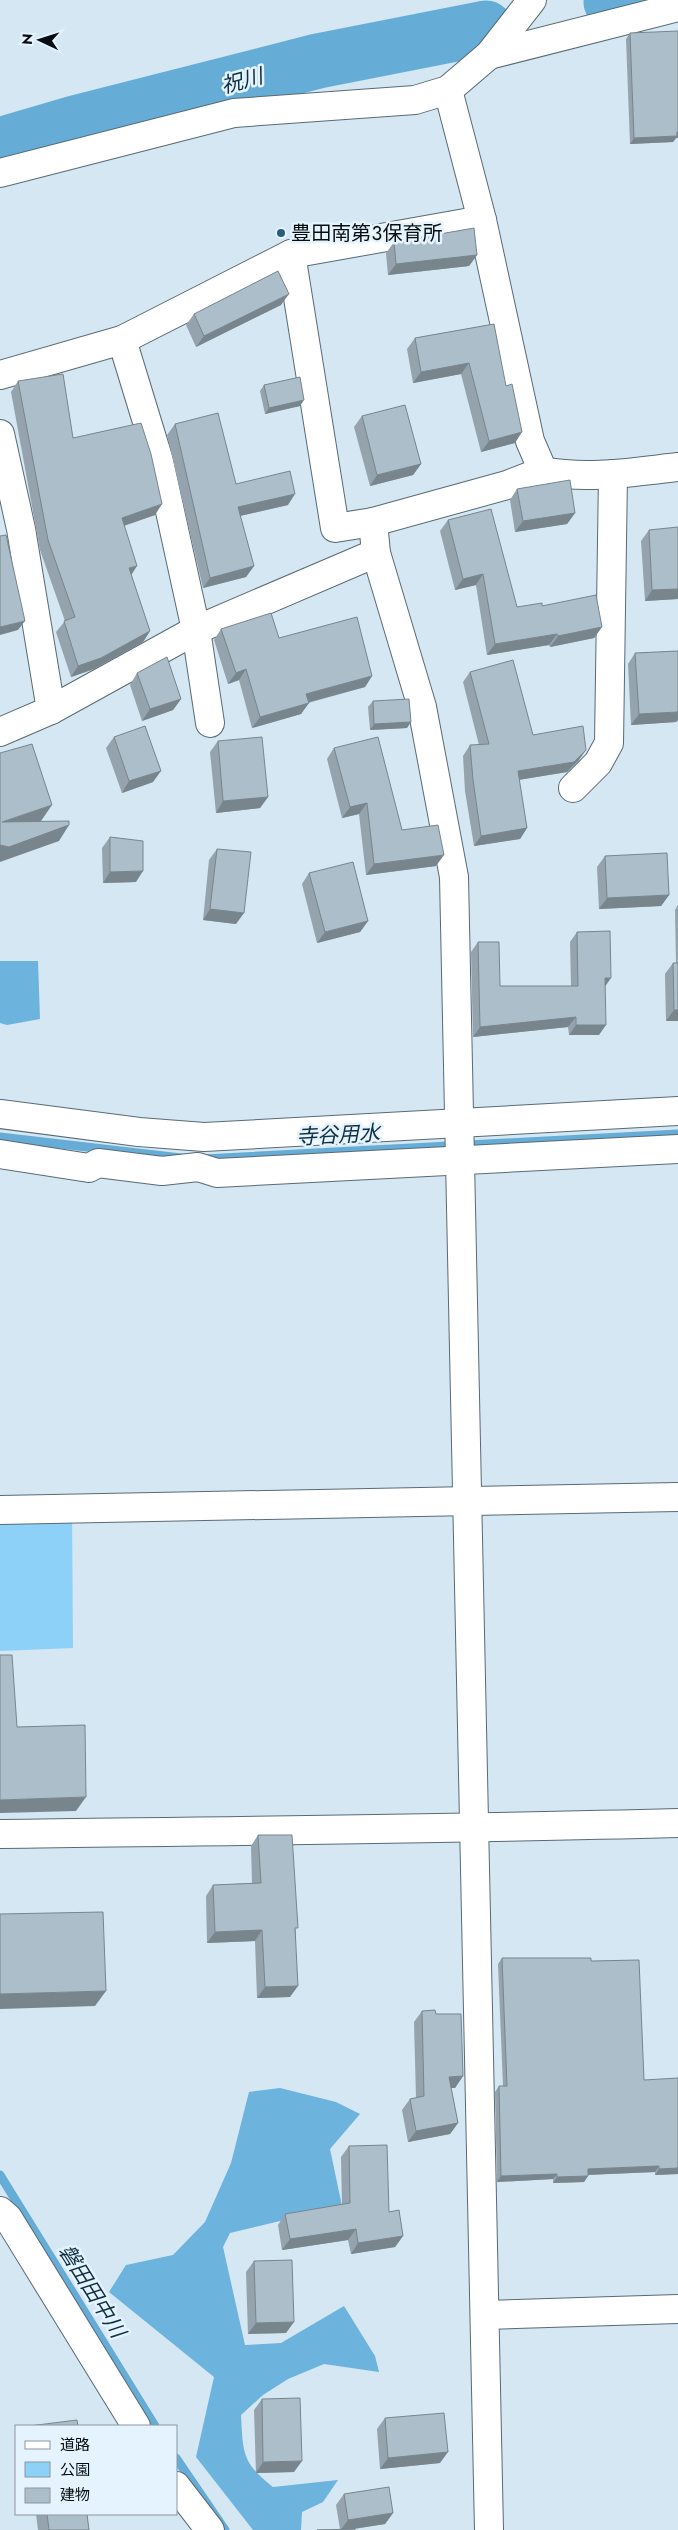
<svg xmlns="http://www.w3.org/2000/svg" width="678" height="2530" font-family="Jost,'Noto Sans JP',sans-serif">
<style>
.green{fill:#8dd0f8}
.forest{fill:#6cb3dd}
.lines{fill:none;stroke-linecap:round;stroke-linejoin:round}
.stream{stroke:#65acd6;stroke-width:9}
.river{stroke:#65acd6;stroke-width:55}
.minor-casing{stroke:#596a74;stroke-width:30}
.tertiary-casing{stroke:#596a74;stroke-width:30}
.minor{stroke:#fff;stroke-width:28}
.tertiary{stroke:#fff;stroke-width:28}
.wall{fill:#94a3ad}
.shaded-wall{fill:#78858d}
.building{fill:#acbec9;stroke:#78858d}
.poi-dot{fill:#2a5d7a;stroke:#e4f3fd;stroke-width:2}
.labels{text-anchor:middle;stroke-width:5;stroke-linejoin:round;paint-order:stroke}
.poi-label{font-size:20px;fill:#070d11;stroke:#e4f3fd;text-anchor:start}
.water-label{font-size:21px;font-style:italic;fill:#0e2f40;stroke:#e4f3fd}
</style>
<rect width="100%" height="100%" fill="#d4e7f2"/>
<polygon class="green" points="72,1508 73,1648 0,1651 0,1510"/>
<g class="forest">
<polygon points="0,961 38,961 40,1019 7,1025 0,1023"/>
<path d="M280 2088 336 2102 360 2114 330 2149 342 2206 230 2233 223 2247 245 2345 281 2343 344 2306 375 2356 379 2372 324 2364 288 2379 263 2395 241 2415C243 2453 242 2463 273 2487L338 2480 323 2502 302 2512 301 2530H253L196 2457 214 2377 109 2292 126 2265 173 2255 205 2222 231 2163 249 2092Z"/>
</g>
<g class="lines">
<g class="stream">
<polyline points="0,1137 181,1158"/>
<polyline points="204,1159 678,1134"/>
<polyline points="0,2175 155,2426"/>
<polyline points="176,2458 225,2530"/>
</g>
<g class="river">
<polyline points="611,2 618,0"/>
<polyline points="0,145 75,123 318,61 486,28"/>
</g>
<defs>
<g id="minor">
<polyline points="489,55 678,7"/>
<path d="M448 90 482 220 530 441 543 471C587 480 633 472 678 467"/>
<polyline points="291,254 335,528 373,522"/>
<polyline points="122,340 159,461 196,630 210,723"/>
<polyline points="0,375 122,340 291,254 482,220"/>
<polyline points="0,434 21,529 51,710"/>
<polyline points="0,732 51,710 196,630 376,553"/>
<polyline points="573,788 598,763 609,743 613,474"/>
<polyline points="0,1114 139,1132 204,1137 678,1111"/>
<polyline points="0,1154 89,1168 98,1163 162,1171 198,1167 217,1173 678,1149"/>
<polyline points="0,1510 678,1497"/>
<path d="M0 1834C226 1831 452 1829 678 1823"/>
<polyline points="0,2211 8,2218 136,2426"/>
<polyline points="486,2315 678,2309"/>
<polyline points="176,2486 210,2530"/>
<polyline points="489,2530 454,877 422,707 376,553 373,522 507,485 543,471"/>
</g>
<polyline id="tertiary" points="0,173 234,113 415,100 448,90 489,55 532,0"/>
</defs>
<use href="#minor" class="minor-casing"/>
<use href="#tertiary" class="tertiary-casing"/>
<use href="#minor" class="minor"/>
<use href="#tertiary" class="tertiary"/>
</g>
<g class="wall">
<polygon points="630,33 676,138 673,142 630,144 626,39"/>
<polygon points="394,242 477,255 469,266 388,275 386,253"/>
<polygon points="281,305 196,347 186,325 194,314"/>
<polygon points="494,324 515,443 481,452 461,374 413,383 407,349 415,338"/>
<polygon points="18,381 73,438 155,515 124,526 131,574 150,631 143,642 94,669 71,677 56,632 65,621 40,550 11,392"/>
<polygon points="264,385 300,406 265,414 260,391"/>
<polygon points="362,416 421,464 413,475 370,486 354,427"/>
<polygon points="175,424 236,484 288,505 240,516 254,566 246,577 203,588 167,435"/>
<polygon points="517,489 575,513 567,524 515,532 510,500"/>
<polygon points="448,520 517,607 542,606 602,627 594,638 550,647 549,645 487,655 476,585 455,590 440,531"/>
<polygon points="649,530 678,599 645,601 641,541"/>
<polygon points="221,629 279,638 372,676 365,687 308,703 301,714 252,728 239,680 228,684 214,640"/>
<polygon points="678,651 678,720 676,722 631,725 628,664 635,653"/>
<polygon points="470,672 533,735 579,760 567,772 519,780 527,828 520,839 474,846 465,791 463,756 470,745 479,745 463,682"/>
<polygon points="137,673 181,699 173,710 142,721 130,685"/>
<polygon points="373,701 407,728 370,730 368,707"/>
<polygon points="114,737 153,782 122,793 106,748"/>
<polygon points="218,741 268,797 260,808 216,813 210,752"/>
<polygon points="334,748 402,830 436,866 366,875 359,814 342,818 327,759"/>
<polygon points="110,837 136,882 103,883 102,848"/>
<polygon points="217,849 236,924 203,920 209,860"/>
<polygon points="605,856 669,895 661,906 599,909 597,867"/>
<polygon points="309,873 368,921 360,932 317,943 302,884"/>
<polygon points="678,905 678,1021 666,1021 665,974 673,963 676,963 675,910"/>
<polygon points="577,932 605,986 599,1035 569,1035 568,1027 473,1037 471,952 478,942 500,986 571,986 570,942"/>
<polygon points="258,1835 296,1931 290,1997 257,1998 255,1941 207,1943 206,1896 213,1885 252,1883 251,1846"/>
<polygon points="502,1958 591,1961 644,2080 678,2174 655,2175 655,2172 588,2175 584,2182 553,2183 553,2179 497,2182 495,2092 499,2086 503,2086 498,1964"/>
<polygon points="422,2011 436,2014 463,2076 455,2088 451,2088 458,2123 450,2134 408,2142 402,2110 410,2099 416,2098 414,2022"/>
<polygon points="349,2146 403,2236 395,2247 351,2254 348,2240 282,2250 278,2225 285,2214 342,2204 341,2157"/>
<polygon points="254,2261 286,2333 248,2334 246,2272"/>
<polygon points="262,2399 294,2472 256,2473 254,2410"/>
<polygon points="385,2418 440,2463 380,2469 377,2429"/>
<polygon points="344,2494 393,2513 385,2524 354,2529 340,2529 336,2505"/>
<polygon points="36,2514 87,2514 89,2530 38,2530"/>
</g>
<g class="shaded-wall">
<polygon points="678,132 678,138 676,138 673,142 630,144 634,138"/>
<polygon points="477,255 469,266 388,275 396,264"/>
<polygon points="289,294 281,305 196,347 204,336"/>
<polygon points="469,363 461,374 413,383 421,372"/>
<polygon points="304,400 300,406 265,414 269,408"/>
<polygon points="522,432 515,443 481,452 489,441"/>
<polygon points="421,464 413,475 370,486 377,475"/>
<polygon points="295,494 288,505 231,518 238,507"/>
<polygon points="162,504 155,515 114,529 122,518"/>
<polygon points="575,513 567,524 515,532 523,521"/>
<polygon points="137,566 130,577 129,568"/>
<polygon points="254,566 246,577 203,588 210,578"/>
<polygon points="483,574 476,585 455,590 463,579"/>
<polygon points="678,589 678,599 645,601 652,590"/>
<polygon points="25,621 18,630 0,635 0,627"/>
<polygon points="602,627 594,638 550,647 558,636"/>
<polygon points="150,631 143,642 94,669 71,677 78,666"/>
<polygon points="557,634 549,645 487,655 495,644"/>
<polygon points="246,669 239,680 228,684 236,673"/>
<polygon points="372,676 365,687 298,705 306,694"/>
<polygon points="181,699 173,710 142,721 150,709"/>
<polygon points="309,703 301,714 252,728 260,717"/>
<polygon points="678,712 678,720 676,722 631,725 639,714"/>
<polygon points="411,722 407,728 370,730 374,724"/>
<polygon points="586,750 579,760 567,772 511,781 518,771"/>
<polygon points="161,771 153,782 122,793 129,781"/>
<polygon points="268,797 260,808 216,813 223,801"/>
<polygon points="367,803 359,814 342,818 350,807"/>
<polygon points="52,805 41,821 0,835 2,822"/>
<polygon points="69,825 59,841 0,862 0,845"/>
<polygon points="527,828 520,839 474,846 481,836"/>
<polygon points="444,855 436,866 366,875 374,864"/>
<polygon points="143,871 136,882 103,883 110,872"/>
<polygon points="669,895 661,906 599,909 607,898"/>
<polygon points="210,909 244,913 236,924 203,920"/>
<polygon points="368,921 360,932 317,943 325,932"/>
<polygon points="605,978 611,978 604,988"/>
<polygon points="674,1010 678,1010 678,1021 666,1021"/>
<polygon points="576,1017 568,1027 473,1037 480,1027"/>
<polygon points="576,1025 606,1025 599,1035 569,1035"/>
<polygon points="86,1797 76,1811 0,1813 0,1800"/>
<polygon points="262,1930 255,1941 207,1943 215,1932"/>
<polygon points="298,1986 290,1997 257,1998 265,1987"/>
<polygon points="106,1991 95,2006 0,2009 0,1994"/>
<polygon points="463,2076 455,2088 441,2088 449,2077"/>
<polygon points="458,2123 450,2134 408,2142 416,2131"/>
<polygon points="659,2166 655,2172 584,2175 588,2169"/>
<polygon points="678,2168 678,2174 655,2175 659,2169"/>
<polygon points="557,2174 553,2179 497,2182 501,2176"/>
<polygon points="588,2176 584,2182 553,2183 557,2177"/>
<polygon points="356,2229 348,2240 282,2250 290,2239"/>
<polygon points="403,2236 395,2247 351,2254 358,2243"/>
<polygon points="294,2322 286,2333 248,2334 256,2323"/>
<polygon points="448,2452 440,2463 380,2469 388,2458"/>
<polygon points="302,2461 294,2472 256,2473 263,2462"/>
<polygon points="393,2513 385,2524 346,2530 341,2530 348,2520"/>
</g>
<g class="building">
<polygon points="678,31 678,132 677,132 677,136 634,138 630,33"/>
<polygon points="474,228 477,255 396,264 394,242"/>
<polygon points="278,271 289,294 204,336 194,314"/>
<polygon points="494,324 506,386 512,384 522,432 489,441 469,363 421,372 415,338"/>
<polygon points="63,374 73,438 141,423 151,454 162,504 122,518 137,566 129,568 150,631 101,658 78,666 64,621 75,617 48,540 18,381"/>
<polygon points="300,377 304,400 269,408 264,385"/>
<polygon points="405,405 421,464 377,475 362,416"/>
<polygon points="218,413 236,484 290,471 295,494 238,507 254,566 210,578 175,424"/>
<polygon points="570,480 575,513 523,521 517,489"/>
<polygon points="491,509 517,607 542,603 542,606 596,595 602,627 558,636 557,634 495,644 483,574 463,579 448,520"/>
<polygon points="678,527 678,589 652,590 649,530"/>
<polygon points="6,535 25,621 0,627 0,536"/>
<polygon points="271,613 279,638 357,617 372,676 306,694 309,703 260,717 246,669 236,673 221,629"/>
<polygon points="678,651 678,712 639,714 635,653"/>
<polygon points="167,657 181,699 150,709 137,673"/>
<polygon points="513,660 533,735 583,726 586,750 574,762 518,771 527,828 481,836 473,780 470,745 489,744 470,672"/>
<polygon points="409,699 411,722 374,724 373,701"/>
<polygon points="145,726 161,771 129,781 114,737"/>
<polygon points="262,737 268,797 223,801 218,741"/>
<polygon points="378,737 402,830 438,825 444,855 374,864 367,803 350,807 334,748"/>
<polygon points="32,744 52,805 2,822 69,821 69,825 9,847 0,845 0,753"/>
<polygon points="110,837 143,841 143,871 110,872"/>
<polygon points="217,849 251,852 244,913 210,909"/>
<polygon points="667,853 669,895 607,898 605,856"/>
<polygon points="353,862 368,921 325,932 309,873"/>
<polygon points="610,931 611,978 605,978 606,1025 576,1025 576,1017 480,1027 478,942 499,942 500,986 578,986 577,932"/>
<polygon points="673,963 678,963 678,1010 674,1010"/>
<polygon points="0,1655 12,1655 17,1727 85,1725 86,1797 0,1800"/>
<polygon points="258,1835 292,1835 298,1928 295,1928 298,1986 265,1987 262,1930 215,1932 213,1885 261,1883"/>
<polygon points="103,1912 106,1991 0,1994 0,1914"/>
<polygon points="502,1958 591,1958 591,1961 639,1960 644,2080 678,2078 678,2168 659,2169 659,2166 588,2169 588,2176 557,2177 557,2174 501,2176 499,2086 507,2086"/>
<polygon points="435,2010 436,2014 461,2014 463,2076 449,2077 458,2123 416,2131 410,2099 424,2096 422,2011"/>
<polygon points="387,2145 389,2212 399,2210 403,2236 358,2243 356,2229 290,2239 285,2214 350,2203 349,2146"/>
<polygon points="292,2260 294,2322 256,2323 254,2261"/>
<polygon points="300,2398 302,2461 263,2462 262,2399"/>
<polygon points="444,2413 448,2452 388,2458 385,2418"/>
<polygon points="77,2420 78,2426 29,2426"/>
<polygon points="389,2487 393,2513 348,2520 344,2494"/>
<polygon points="47,2514 87,2514 89,2530 49,2530"/>
<polygon points="355,2529 355,2530 317,2530"/>
</g>
<circle class="poi-dot" cx="281" cy="233" r="5"/>
<g class="labels">
<g class="poi-label">
<text x="291" y="240">豊田南第３保育所</text>
</g>
<g class="water-label">
<text transform="translate(242 81) rotate(-15)" y="7">祝川</text>
<text transform="translate(338 1135) rotate(-3)" y="7">寺谷用水</text>
<text transform="translate(92 2291) rotate(58)" y="7">磐田田中川</text>
</g>
</g>
<rect x="15" y="2425" width="162" height="90" fill="#e4f3fd" stroke="#8c979f"/>
<rect x="25" y="2441" width="25" height="8" fill="#ffffff" stroke="#8c979f"/>
<text x="60" y="2450" font-size="15" fill="#070d11">道路</text>
<rect x="25" y="2462" width="25" height="15" fill="#8dd0f8" stroke="#8c979f"/>
<text x="60" y="2475" font-size="15" fill="#070d11">公園</text>
<rect x="25" y="2488" width="25" height="15" fill="#acbec9" stroke="#8c979f"/>
<text x="60" y="2500" font-size="15" fill="#070d11">建物</text>
<g transform="translate(40 40) rotate(274)" stroke="#e4f3fd" stroke-width="4" paint-order="stroke">
<path d="M0-4L9 19L0 12L-9 19Z" fill="#070d11"/>
<text y="-8" font-size="14" font-weight="bold" text-anchor="middle" fill="#070d11">N</text>
</g>
</svg>
